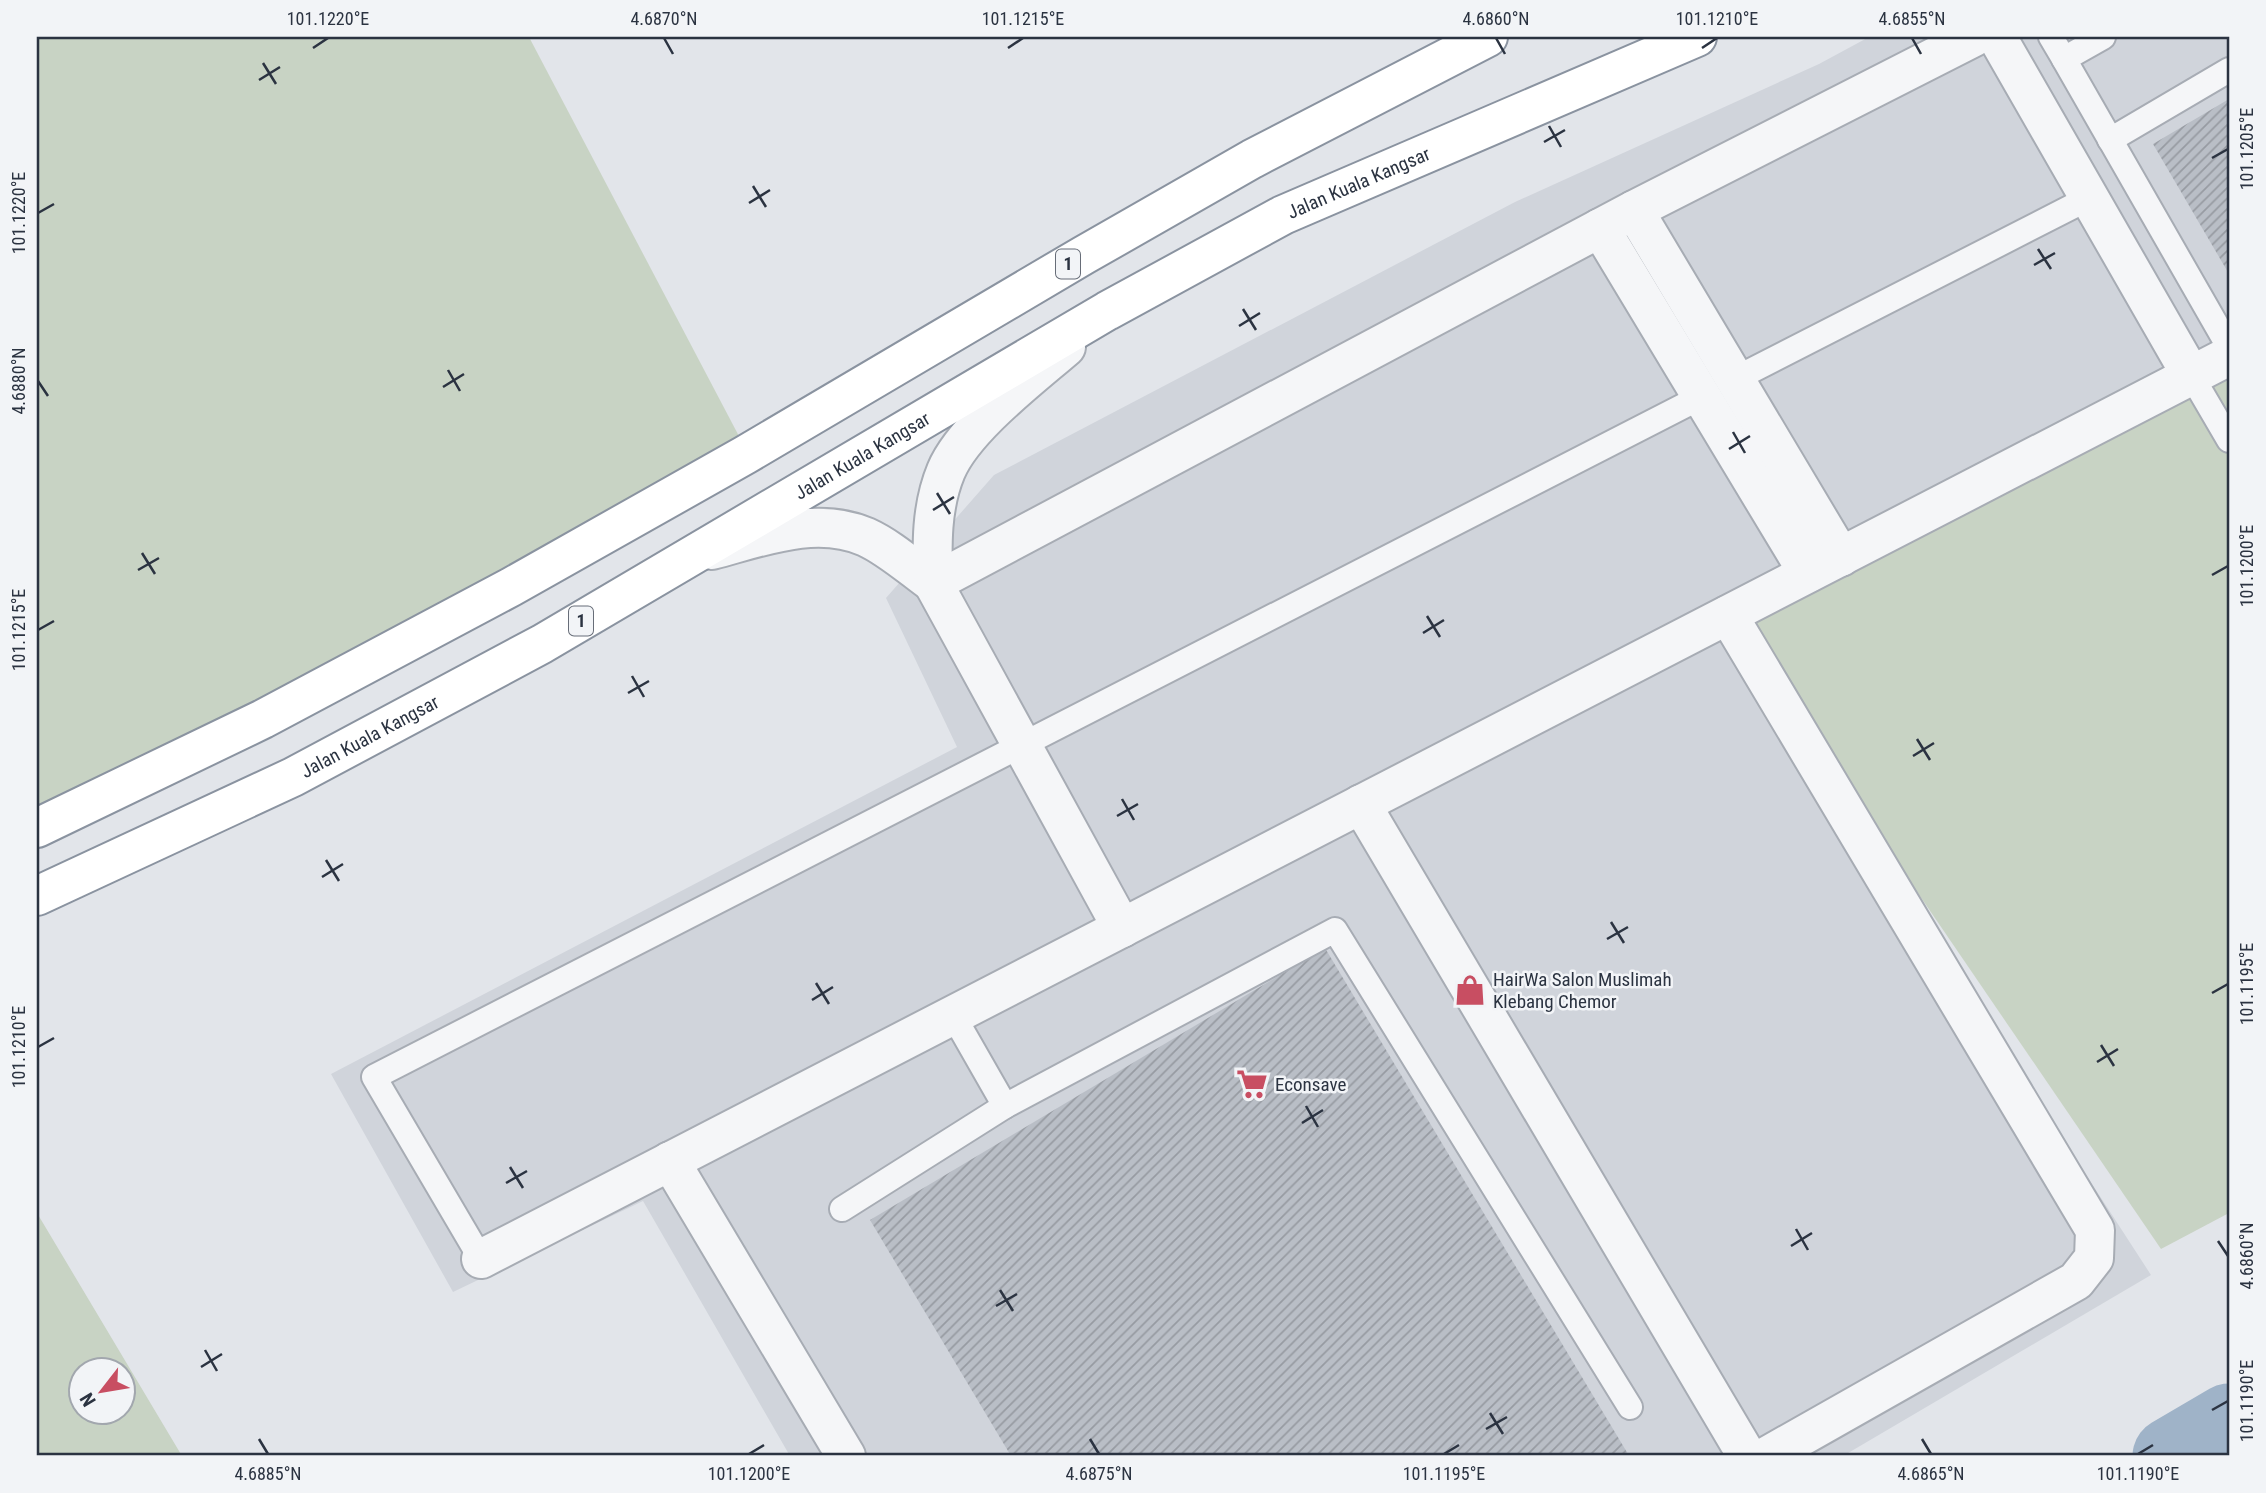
<svg xmlns="http://www.w3.org/2000/svg" width="2266" height="1493" font-family="'Roboto Condensed',sans-serif">
<style>
.built{fill:#d0d4db}
.green{fill:#c8d3c4;fill-rule:evenodd}
.lines{fill:none;stroke-linecap:round;stroke-linejoin:round}
.river{stroke:#9fb3c8;stroke-width:77}
.building{fill:url(#building-hatch)}
.service-casing{stroke:#a7acb4;stroke-width:28}
.minor-casing{stroke:#a7acb4;stroke-width:42}
.trunk-casing{stroke:#8a93a0;stroke-width:42}
.service{stroke:#f5f6f8;stroke-width:24}
.minor{stroke:#f5f6f8;stroke-width:38}
.trunk{stroke:#fff;stroke-width:38}
.ticks{fill:none;stroke:#2b3341;stroke-width:2.5}
.labels{text-anchor:middle;stroke-width:5;stroke-linejoin:round;paint-order:stroke}
.shield{fill:#f2f4f7;stroke:#676d78;stroke-width:2}
.shield-label{font-size:18px;font-weight:bold;fill:#2b3341}
.street-label{font-size:19px;fill:#2b3341;stroke:#f2f4f7}
.poi-label{font-size:19px;fill:#2b3341;stroke:#f2f4f7;text-anchor:start}
.neatline{fill:none;stroke:#2b3341;stroke-width:2.5}
.ticks-label{font-size:18px;text-anchor:middle;fill:#2b3341}
</style>
<defs>
<pattern id="building-hatch" width="6" height="6" patternUnits="userSpaceOnUse" patternTransform="scale(1.75)"><rect width="6" height="6" fill="#b9bec6"/><path d="M-1 1l2-2M0 6l6-6M5 7l2-2" fill="none" stroke="#979ba2"/></pattern>
</defs>
<rect width="100%" height="100%" fill="#e2e5ea"/>
<polygon class="built" points="1869,37 2229,37 2229,362 1725,618 2151,1275 1843,1456 790,1456 643,1201 453,1292 331,1074 957,747 886,598 994,475 1515,202 1819,64"/>
<g class="green">
<polygon points="37,37 529,37 741,440 261,702 37,808"/>
<polygon points="2229,356 2229,1213 2161,1249 1728,615"/>
<path d="M37 1213 182 1456H37ZM80 1370H122V1412H80Z"/>
</g>
<g class="lines">
<polyline class="river" points="2171,1456 2229,1422"/>
</g>
<g class="building">
<polygon points="2229,99 2229,274 2153,144"/>
<polygon points="1325,948 1628,1454 1624,1456 1011,1456 870,1220"/>
</g>
<g class="lines">
<defs>
<g id="service">
<polyline points="2051,37 2064,59"/>
<polyline points="2103,37 2064,59 2229,347"/>
<polyline points="2110,140 2229,70"/>
<polyline points="2191,375 2229,440"/>
<polyline points="1735,379 2089,198"/>
<polyline points="953,1015 1005,1106"/>
<polyline points="842,1209 1005,1106 1335,930 1630,1407"/>
<polyline points="481,1259 374,1077 1701,397"/>
</g>
<g id="minor">
<polyline points="1997,37 2191,375"/>
<polyline points="1634,210 1841,557"/>
<polyline points="1600,228 1808,573"/>
<path d="M1066 347C1030 378 964 428 946 471 931 507 932 545 933 583L1122 928"/>
<path d="M712 550C761 537 816 515 866 537 890 548 912 568 933 583"/>
<polyline points="933,583 1634,210 1974,37"/>
<polyline points="1728,615 2095,1230 2094,1258 2076,1281 1767,1456"/>
<polyline points="1361,804 1747,1456"/>
<polyline points="670,1161 846,1456"/>
<polyline points="481,1259 2229,356"/>
</g>
<g id="trunk">
<polyline points="37,828 263,719 511,587 745,455 1084,255 1252,159 1488,37"/>
<path id="s1" d="M37 896 293 777 542 644 1107 311 1283 215 1697 37"/>
</g>
</defs>
<use href="#service" class="service-casing"/>
<use href="#minor" class="minor-casing"/>
<use href="#trunk" class="trunk-casing"/>
<use href="#service" class="service"/>
<use href="#minor" class="minor"/>
<use href="#trunk" class="trunk"/>
</g>
<path class="ticks" d="M664 38 673 54M1496 38 1505 54M1912 38 1921 54M313 48 328 38M1008 48 1023 38M1702 48 1717 38M263 63 276 84M259 80 280 67M1549 126 1561 147M1544 142 1565 130M2212 158 2228 149M753 186 766 207M749 203 770 190M38 213 54 204M2038 249 2051 269M2034 265 2055 253M1243 309 1256 330M1239 326 1260 313M448 370 460 391M38 381 48 396M443 387 464 374M1733 432 1745 453M1729 449 1750 436M937 493 950 514M933 510 954 497M142 553 155 574M138 570 159 558M2212 575 2228 566M1427 616 1440 637M38 630 54 621M1423 633 1444 620M632 676 644 697M628 693 649 681M1917 739 1930 760M1913 756 1934 743M1122 799 1134 820M1117 816 1138 804M326 860 339 881M322 877 343 864M1611 922 1624 943M1607 939 1628 927M816 983 829 1004M2212 993 2228 984M812 1000 833 987M2101 1045 2114 1066M38 1047 54 1038M2097 1062 2118 1049M1306 1106 1318 1127M1302 1123 1323 1110M510 1167 523 1188M506 1183 527 1171M1796 1229 1808 1250M2218 1241 2228 1256M1791 1246 1812 1233M1000 1290 1013 1311M996 1306 1017 1294M205 1350 217 1371M201 1367 222 1354M2212 1410 2228 1401M1490 1413 1503 1434M1486 1429 1507 1417M259 1439 268 1454M1090 1439 1099 1454M1922 1439 1931 1454M749 1454 764 1445M1444 1454 1459 1445M2138 1454 2153 1445"/>
<defs>
<symbol id="shop-bare" viewBox="-9 -9 18 18"><path d="M-5-2.5h2.3a2.7 3.5 0 0 1 5.4 0H5L5.5 6h-11ZM-1.5-2.5h3a1.5 2.3 0 0 0-3 0Z" fill="#c84e62" stroke="#f2f4f7" stroke-width="2.5" paint-order="stroke"/></symbol>
<symbol id="supermarket-bare" viewBox="-9 -9 18 18"><path d="M-6-5.5h2.5l.6 2H6L4.5 2H-2.5L-4.4-4H-6ZM-1.5 3.2a1.3 1.3 0 1 0 .1 0ZM3 3.2a1.3 1.3 0 1 0 .1 0Z" fill="#c84e62" stroke="#f2f4f7" stroke-width="2.5" paint-order="stroke"/></symbol>
</defs>
<g fill-rule="evenodd">
<use href="#shop-bare" x="1448" y="968" width="44" height="44"/>
<use href="#supermarket-bare" x="1230" y="1062" width="44" height="44"/>
</g>
<g class="labels">
<g class="shield">
<rect x="1056" y="249.5" width="24" height="29" rx="5"/>
<rect x="569" y="606.5" width="24" height="29" rx="5"/>
</g>
<g class="shield-label">
<text x="1068" y="270">1</text>
<text x="581" y="627">1</text>
</g>
<g class="street-label">
<text dy="7" stroke="none"><textPath href="#s1" startOffset="1503">Jalan Kuala Kangsar</textPath></text>
<text dy="7" stroke="none"><textPath href="#s1" startOffset="936">Jalan Kuala Kangsar</textPath></text>
<text dy="7" stroke="none"><textPath href="#s1" startOffset="369">Jalan Kuala Kangsar</textPath></text>
</g>
<g class="poi-label">
<text x="1493" y="986">HairWa Salon Muslimah<tspan x="1493" dy="22">Klebang Chemor</tspan></text>
<text x="1275" y="1091">Econsave</text>
</g>
</g>
<rect width="2266" height="1493" fill="none" stroke="#f2f4f7" stroke-width="77"/>
<g transform="translate(102 1391) rotate(239)"><circle r="33" fill="#f2f4f7" stroke="#a2a7ae" stroke-width="2"/>
<path d="M0-5L12 26L0 18L-12 26Z" fill="#c84e62"/>
<text y="-10" font-size="19" font-weight="bold" text-anchor="middle" fill="#2b3341">N</text>
</g>
<rect x="38" y="38" width="2190" height="1416" class="neatline"/>
<g class="ticks-label">
<text x="328" y="25">101.1220°E</text>
<text x="664" y="25">4.6870°N</text>
<text x="1023" y="25">101.1215°E</text>
<text x="1496" y="25">4.6860°N</text>
<text x="1717" y="25">101.1210°E</text>
<text x="1912" y="25">4.6855°N</text>
<text transform="translate(2247 149) rotate(-90)" y="6">101.1205°E</text>
<text transform="translate(19 213) rotate(-90)" y="6">101.1220°E</text>
<text transform="translate(19 381) rotate(-90)" y="6">4.6880°N</text>
<text transform="translate(2247 566) rotate(-90)" y="6">101.1200°E</text>
<text transform="translate(19 630) rotate(-90)" y="6">101.1215°E</text>
<text transform="translate(2247 984) rotate(-90)" y="6">101.1195°E</text>
<text transform="translate(19 1047) rotate(-90)" y="6">101.1210°E</text>
<text transform="translate(2247 1256) rotate(-90)" y="6">4.6860°N</text>
<text transform="translate(2247 1401) rotate(-90)" y="6">101.1190°E</text>
<text x="268" y="1480">4.6885°N</text>
<text x="749" y="1480">101.1200°E</text>
<text x="1099" y="1480">4.6875°N</text>
<text x="1444" y="1480">101.1195°E</text>
<text x="1931" y="1480">4.6865°N</text>
<text x="2138" y="1480">101.1190°E</text>
</g>
</svg>
